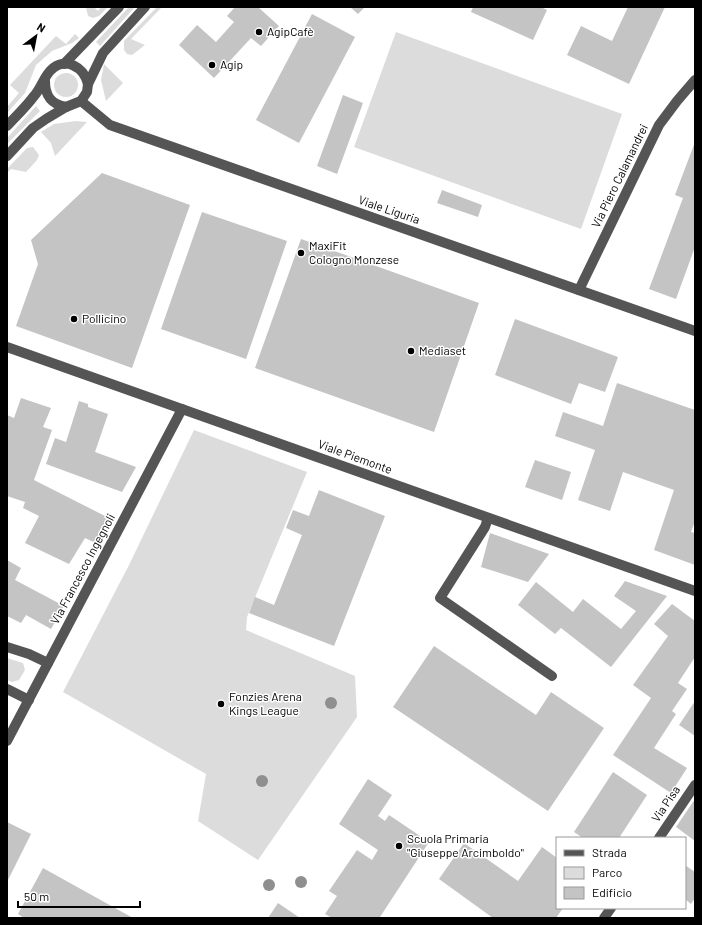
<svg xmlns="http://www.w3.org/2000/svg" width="702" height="925" font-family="Barlow,sans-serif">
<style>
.green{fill:#dcdcdc}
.building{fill:#c4c4c4}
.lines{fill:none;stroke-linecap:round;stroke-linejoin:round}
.minor{stroke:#555;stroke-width:10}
.tree{fill:#8f8f8f}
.poi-dot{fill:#000;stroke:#fff;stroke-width:1.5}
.labels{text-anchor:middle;stroke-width:3;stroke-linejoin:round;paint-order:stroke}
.poi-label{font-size:12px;fill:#000;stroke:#fff;text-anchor:start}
.street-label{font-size:12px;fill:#000;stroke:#fff}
</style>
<rect width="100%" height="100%" fill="#fff"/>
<g class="green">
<polygon points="86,7 94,7 98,11 101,7 108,7 99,16 93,18 88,16"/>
<polygon points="129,7 135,7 100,46 96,42"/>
<polygon points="157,7 162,7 131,39 145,45 132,55 127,54 124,50 124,41"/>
<polygon points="396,32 622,114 581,229 354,147"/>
<polygon points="75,34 79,38 72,43 52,51 36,65 25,93 7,113 7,107 19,93 10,85 56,36 66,44"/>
<polygon points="104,64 123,83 106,101 101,80"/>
<circle cx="66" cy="85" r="12"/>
<polygon points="36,106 40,111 7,144 7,138"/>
<polygon points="76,121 87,122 55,156 51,143 41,132 54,124"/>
<polygon points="33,147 39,155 37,160 26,172 11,169 7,173 7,169 27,148"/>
<polygon points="194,430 307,472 247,617 246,630 355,676 357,717 258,860 198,821 206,774 63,692 129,565"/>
<polygon points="7,658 23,663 25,670 19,680 12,682 7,680"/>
</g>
<g class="building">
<polygon points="235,7 258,7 279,26 261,46 251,38 214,78 179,45 197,25 216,42 234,22 227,16"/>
<polygon points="350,7 365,7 358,14"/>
<polygon points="473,7 541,7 547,10 533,40 471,12"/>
<polygon points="628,7 665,7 629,84 567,55 581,26 612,41"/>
<polygon points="312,14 355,37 299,143 256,120"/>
<polygon points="343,95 363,103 337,174 317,166"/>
<polygon points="695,142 695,247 676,299 649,289 683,198 675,195"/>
<polygon points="102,173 190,205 132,368 16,326 38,264 31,240"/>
<polygon points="442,190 482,205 478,217 437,203"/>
<polygon points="202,212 287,241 246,359 161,329"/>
<polygon points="301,239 479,303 434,432 255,368"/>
<polygon points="515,319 618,357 605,392 579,383 571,404 495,375"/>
<polygon points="617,383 695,410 695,521 691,532 695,533 695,565 654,550 674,490 623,472 610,511 578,500 595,450 555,436 563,412 603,426"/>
<polygon points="21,398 51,408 43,427 52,430 34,480 111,519 98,544 85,538 69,564 25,543 39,516 23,508 25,502 7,496 7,415 14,418"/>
<polygon points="79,401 88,404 88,407 108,414 95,452 136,467 122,492 46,464 55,438 66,442"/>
<polygon points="535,460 571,472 562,500 525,487"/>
<polygon points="319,490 385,516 334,646 249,613 255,597 274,605 302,535 286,528 293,510 309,516"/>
<polygon points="490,533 549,554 528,582 481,567"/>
<polygon points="7,560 21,568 15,580 64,606 51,629 26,615 21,623 7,616"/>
<polygon points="625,581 667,596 611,667 561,628 555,634 518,605 536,582 573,612 583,599 621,629 636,611 614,596"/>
<polygon points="672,604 695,621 695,657 678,683 687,689 672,711 676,714 654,748 687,768 671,793 613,755 651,698 633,685 668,636 654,624"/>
<polygon points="434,646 536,715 551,692 604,728 548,811 393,707"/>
<polygon points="695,701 695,736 679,725"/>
<polygon points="613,772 647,795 619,838 583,838 574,832"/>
<polygon points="368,779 392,795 378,816 385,821 389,815 429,842 380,917 381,918 332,918 325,914 337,896 329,891 357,850 372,860 378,850 339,824"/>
<polygon points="695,799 695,841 676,827"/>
<polygon points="7,822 31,834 7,882"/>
<polygon points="464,843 518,881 542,847 557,858 557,908 563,908 556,918 493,918 439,879"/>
<polygon points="685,865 695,872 695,898 691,904 685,899"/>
<polygon points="43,868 133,918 24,918 18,914"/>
<polygon points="278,903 300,918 268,918"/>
</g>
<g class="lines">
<g class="minor">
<polyline points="64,64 119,7"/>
<path d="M45 81C45 96 51 104 66 107"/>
<polyline points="81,101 110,125 695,331"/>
<path d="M7 126C16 116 26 107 34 96 40 90 45 75 51 70 65 56 84 67 88 84"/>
<polyline points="7,156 33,128 46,119 66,107 81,101 87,92 88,84 103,53 145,7"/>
<polyline points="579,290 659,125 677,101 695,80"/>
<polyline points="7,347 695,591"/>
<polyline points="488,518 485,527 440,598 552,676"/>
<polyline points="7,647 29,654 48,663"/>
<polyline points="7,689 29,700"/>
<polyline points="7,741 182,409"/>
<polyline points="659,838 695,785"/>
<polyline points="604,918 611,908"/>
</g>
</g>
<g class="tree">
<circle cx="331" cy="703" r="6"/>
<circle cx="262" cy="781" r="6"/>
<circle cx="301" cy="882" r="6"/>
<circle cx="269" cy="885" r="6"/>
</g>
<g class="poi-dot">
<circle cx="259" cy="32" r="4"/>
<circle cx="212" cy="65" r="4"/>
<circle cx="301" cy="253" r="4"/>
<circle cx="74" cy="319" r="4"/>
<circle cx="411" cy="351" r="4"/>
<circle cx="221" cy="704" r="4"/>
<circle cx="399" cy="846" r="4"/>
</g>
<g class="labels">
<g class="poi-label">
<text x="267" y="36">AgipCafè</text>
<text x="220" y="69">Agip</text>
<text x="309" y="250">MaxiFit<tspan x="309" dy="14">Cologno Monzese</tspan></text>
<text x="82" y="323">Pollicino</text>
<text x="419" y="355">Mediaset</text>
<text x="229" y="701">Fonzies Arena<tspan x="229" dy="14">Kings League</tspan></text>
<text x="407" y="843">Scuola Primaria<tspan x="407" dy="14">"Giuseppe Arcimboldo"</tspan></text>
</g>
<g class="street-label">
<text transform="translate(620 176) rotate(-64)" y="4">Via Piero Calamandrei</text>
<text transform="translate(389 210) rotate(19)" y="4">Viale Liguria</text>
<text transform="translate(355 457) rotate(20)" y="4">Viale Piemonte</text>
<text transform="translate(83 569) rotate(-62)" y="4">Via Francesco Ingegnoli</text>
<text transform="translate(666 804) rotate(-56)" y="4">Via Pisa</text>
</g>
</g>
<rect width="702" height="925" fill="none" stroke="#000000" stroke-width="16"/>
<rect x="556" y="837" width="130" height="72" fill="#ffffff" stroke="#999999"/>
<rect x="564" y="850" width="20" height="6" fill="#555555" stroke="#999999"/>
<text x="592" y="857" font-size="12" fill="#000000">Strada</text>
<rect x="564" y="867" width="20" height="12" fill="#dcdcdc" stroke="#999999"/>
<text x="592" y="877" font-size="12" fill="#000000">Parco</text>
<rect x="564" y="887" width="20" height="12" fill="#c4c4c4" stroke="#999999"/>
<text x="592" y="897" font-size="12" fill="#000000">Edificio</text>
<g transform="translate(36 36) rotate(32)" stroke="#ffffff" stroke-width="3" paint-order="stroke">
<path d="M0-3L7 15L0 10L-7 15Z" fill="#000000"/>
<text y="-6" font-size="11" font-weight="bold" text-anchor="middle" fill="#000000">N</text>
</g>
<path d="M18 901v6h122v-6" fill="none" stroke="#000000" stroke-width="2"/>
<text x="24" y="901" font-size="12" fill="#000000" stroke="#ffffff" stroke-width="3" paint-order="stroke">50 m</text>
</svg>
